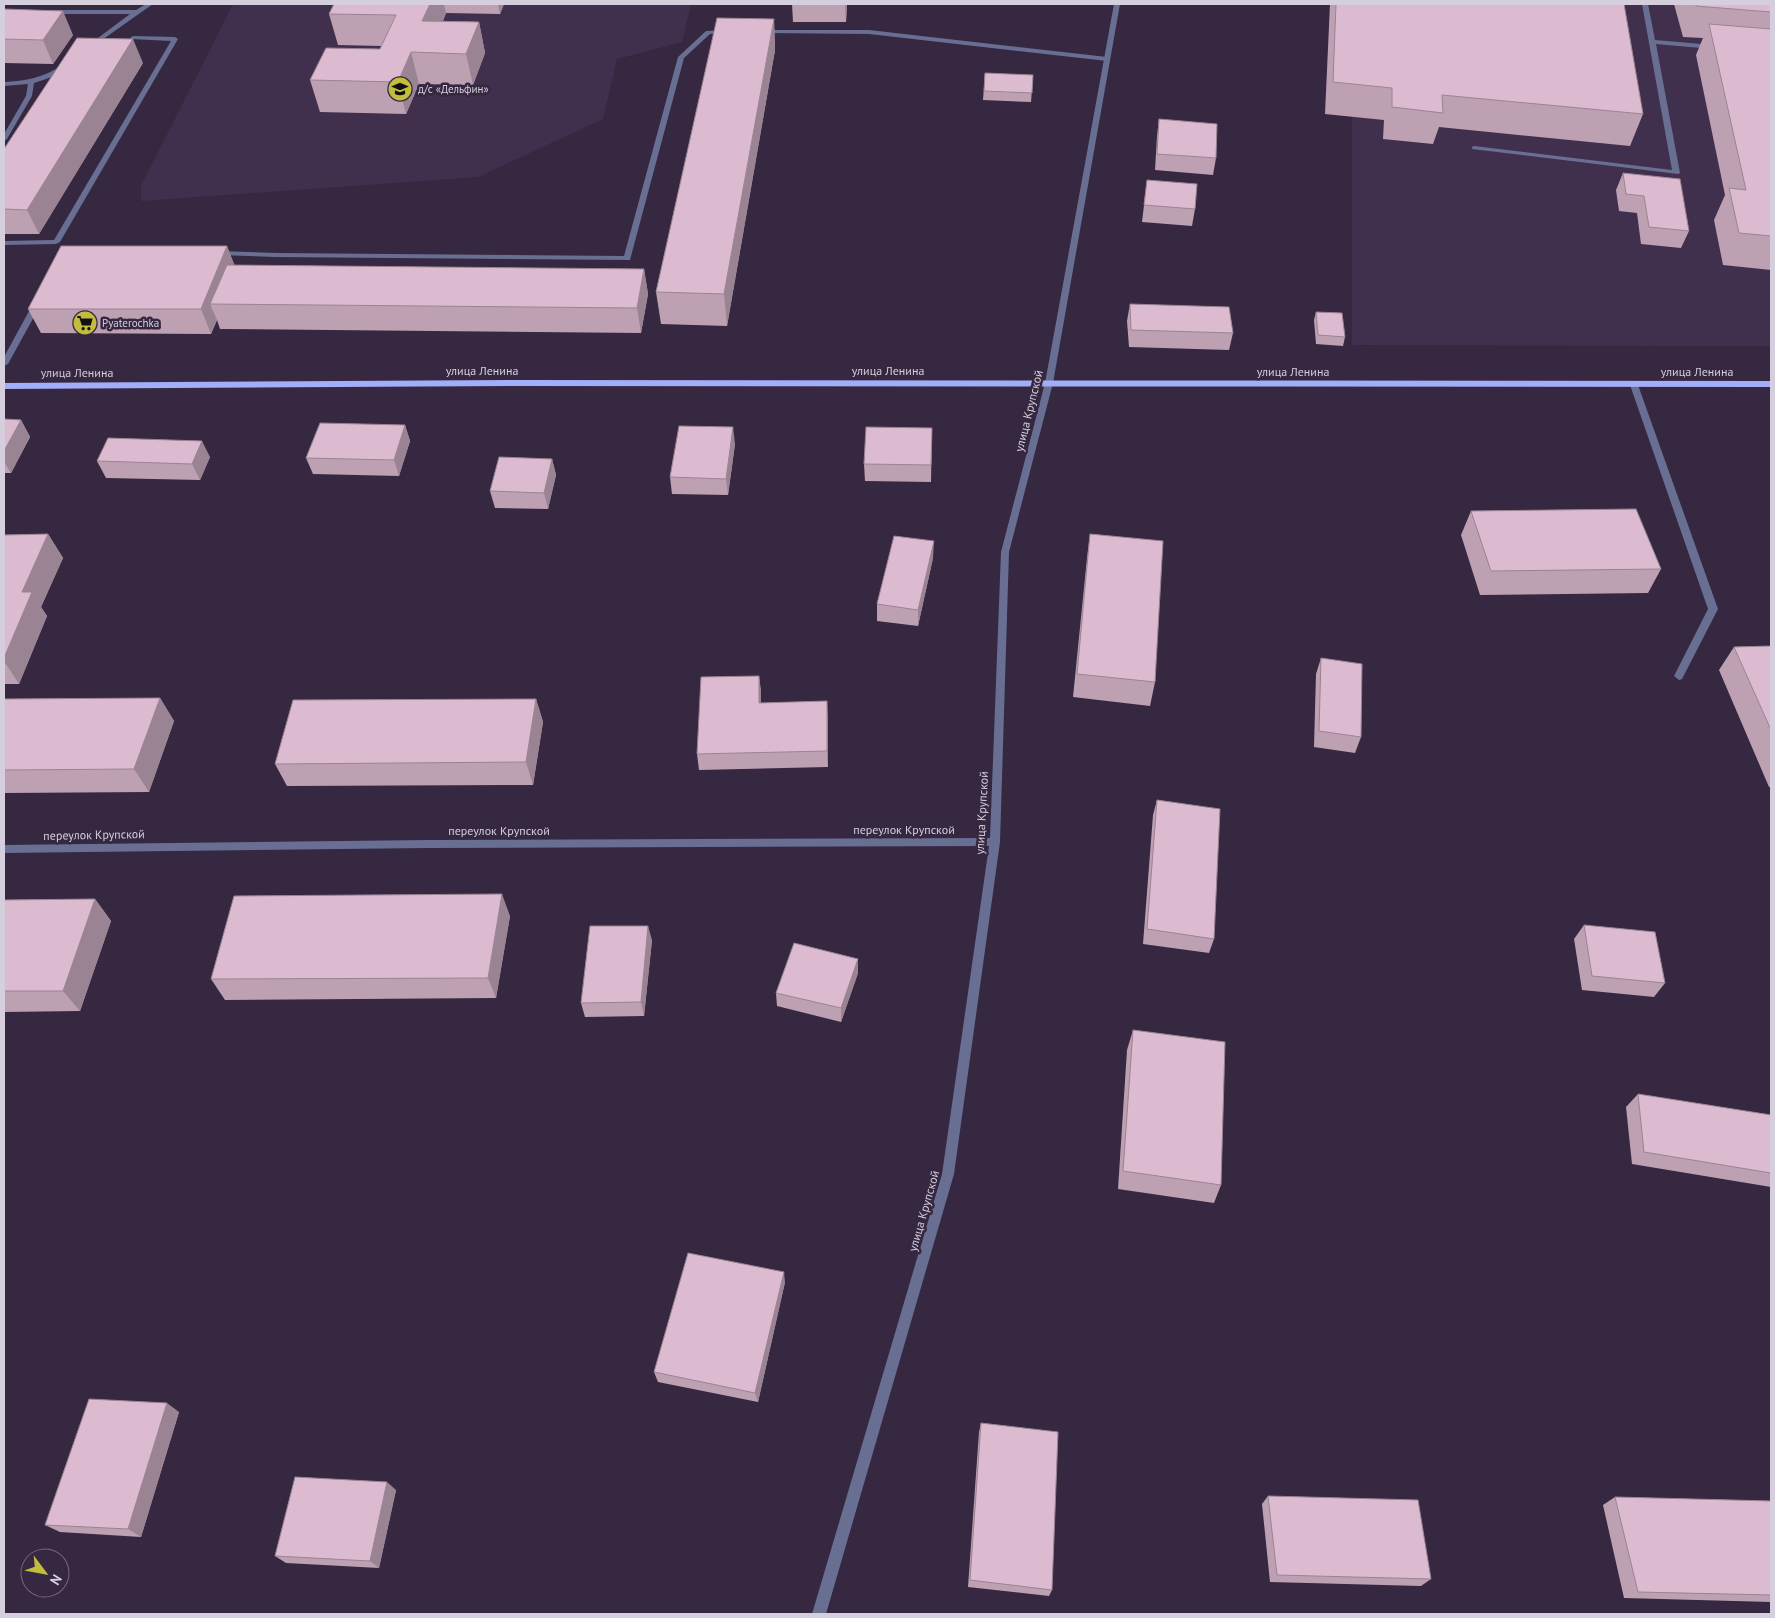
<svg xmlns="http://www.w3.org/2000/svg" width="1775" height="1618" font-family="'PT Sans',sans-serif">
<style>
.built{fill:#40304e}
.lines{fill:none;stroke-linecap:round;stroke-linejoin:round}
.lane{fill:#686f93;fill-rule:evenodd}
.street{fill:#686f93;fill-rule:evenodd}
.primary{fill:#a2aef9;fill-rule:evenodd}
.wall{fill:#bda1b3}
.shaded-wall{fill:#9a8392}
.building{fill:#dcbbd0;stroke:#9a8392}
.labels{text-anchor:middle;stroke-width:5;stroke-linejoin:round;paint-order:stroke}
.far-poi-label{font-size:11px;fill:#d5cedd;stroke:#352840;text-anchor:start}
.street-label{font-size:12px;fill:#d5cedd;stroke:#352840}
</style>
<rect width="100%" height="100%" fill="#352840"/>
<g class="built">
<polygon points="233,4 691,4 682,42 617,59 603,119 478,177 141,201 141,186"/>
<polygon points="1330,4 1771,4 1771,346 1352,345 1352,117 1325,114"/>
</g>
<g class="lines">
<g class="lane">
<polygon points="146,4 153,4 92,47 89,45 90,44 130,14 51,14 48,12 51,10 136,10"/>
<polygon points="1642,4 1648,4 1655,40 1713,45 1716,47 1713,49 1656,44 1680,173 1678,174 1472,149 1472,147 1474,146 1672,170"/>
<polygon points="727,30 730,32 729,33 710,34 684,58 630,260 276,257 218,255 214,253 218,251 276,253 624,256 678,57 706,31"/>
<polygon points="761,30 869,30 1107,57 1110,59 1107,61 869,34 759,33 758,32"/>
<polygon points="133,36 175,37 178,39 60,242 56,244 4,245 4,241 54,240 171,41 131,39 130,38"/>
<path d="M62 65 67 66 52 77 34 83 32 96 7 139 4 141V134L26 96 28 84 4 86V82C26 81 43 78 62 65Z"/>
<polygon points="34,302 37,302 41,304 8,364 4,366 4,357"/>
<polygon points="1634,382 1638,385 1718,609 1682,679 1679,680 1674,676 1708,609 1630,385"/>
</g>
<polygon class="street" points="1114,4 1120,4 1053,383 1009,552 1000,842 954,1174 826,1614 812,1614 942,1174 989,846 428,848 4,853 4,845 428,840 990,838 1001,552 1045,383"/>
<polygon class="primary" points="511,380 1771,381 1771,387 511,386 4,389 4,383"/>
</g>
<g class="wall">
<polygon points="334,4 504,4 500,14 446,13 443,21 479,22 485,53 473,85 419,84 406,114 320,112 310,80 380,49 382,46 338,45 329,14"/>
<polygon points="792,4 847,4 846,22 793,22"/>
<polygon points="1330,4 1624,4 1643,114 1630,146 1439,127 1433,144 1383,139 1384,120 1325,114"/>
<polygon points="1674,4 1771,4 1771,270 1723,265 1714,220 1725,195 1696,55 1703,38 1683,37"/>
<polygon points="4,9 73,35 53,64 4,63"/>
<polygon points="774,19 775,50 727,326 661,324 656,292"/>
<polygon points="143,63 39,234 4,234 4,149"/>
<polygon points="985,73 1033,75 1031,102 983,100"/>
<polygon points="1159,119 1216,158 1213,175 1155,170 1157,136"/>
<polygon points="1623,173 1689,231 1681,248 1641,244 1637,213 1619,211 1616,190"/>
<polygon points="1147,180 1195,209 1192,226 1142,222"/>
<polygon points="227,246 234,265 644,269 648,294 641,333 220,329 217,320 211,334 41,333 28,309"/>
<polygon points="1130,304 1233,333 1229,350 1129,347 1127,321"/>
<polygon points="1316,312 1345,337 1343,346 1316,344 1314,320"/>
<polygon points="4,419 21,420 30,437 11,473 4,473"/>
<polygon points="405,425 410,441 399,476 313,474 306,458"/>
<polygon points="932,428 931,482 865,481 864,464"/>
<polygon points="735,444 728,495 672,494 670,477"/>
<polygon points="210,457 200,480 106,478 97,461"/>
<polygon points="552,459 556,475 548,509 495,508 490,491"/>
<polygon points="1471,511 1661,569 1648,593 1480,595 1461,535"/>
<polygon points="48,534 63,558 41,607 47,616 19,684 4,684 4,535"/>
<polygon points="1090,534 1155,682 1150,706 1073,697 1087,558"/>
<polygon points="933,558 918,626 877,621 877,604"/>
<polygon points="1771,646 1771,787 1769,787 1719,670 1734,647"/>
<polygon points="1321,658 1361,737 1355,753 1314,747 1316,674"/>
<polygon points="759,676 761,692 761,703 827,701 828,767 699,770 697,754"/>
<polygon points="160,698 174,721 149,792 4,793 4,699"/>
<polygon points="536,699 543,722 533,785 287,786 275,764"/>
<polygon points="1157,800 1214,939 1209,953 1143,944 1153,815"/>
<polygon points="95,899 111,921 80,1011 4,1012 4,900"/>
<polygon points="510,916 496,998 225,1000 211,979"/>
<polygon points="1584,925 1665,983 1654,997 1582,990 1574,939"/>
<polygon points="652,940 644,1016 585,1017 581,1003"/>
<polygon points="858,973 841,1022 777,1006 776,993"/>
<polygon points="1133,1030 1221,1185 1214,1203 1118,1189 1127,1050"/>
<polygon points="1638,1094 1771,1115 1771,1187 1632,1164 1626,1107"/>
<polygon points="785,1282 758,1402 658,1382 654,1372"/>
<polygon points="179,1412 141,1537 60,1532 45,1525"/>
<polygon points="981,1423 1052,1590 1049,1596 968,1587 979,1432"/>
<polygon points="396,1490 379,1568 286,1563 275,1556"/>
<polygon points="1268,1496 1431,1579 1421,1586 1270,1582 1262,1504"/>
<polygon points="1615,1497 1771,1501 1771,1602 1624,1598 1603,1505"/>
</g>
<g class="shaded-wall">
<polygon points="430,4 444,4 446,13 430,52 422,21"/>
<polygon points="498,4 504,4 500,14"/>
<polygon points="845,4 847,4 846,22"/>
<polygon points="63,11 73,35 53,64 43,40"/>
<polygon points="774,19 775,50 727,326 724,294"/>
<polygon points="479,22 485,53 473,85 466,54"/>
<polygon points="133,39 143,63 39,234 27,210"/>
<polygon points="411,52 419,84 406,114 398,82"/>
<polygon points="227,246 237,271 210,304 217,320 211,334 201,309"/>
<polygon points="644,269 648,294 641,333 637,308"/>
<polygon points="21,420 30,437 11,473 4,462 4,451"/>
<polygon points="405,425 410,441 399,476 394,460"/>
<polygon points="733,427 735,444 728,495 726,479"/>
<polygon points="202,441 210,457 200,480 192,464"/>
<polygon points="552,459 556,475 548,509 544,493"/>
<polygon points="48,534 63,558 41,607 47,616 19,684 4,661 4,658 22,592"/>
<polygon points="934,541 933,558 918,626 918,610"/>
<polygon points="759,676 761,692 761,718 759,703"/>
<polygon points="160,698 174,721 149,792 134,769"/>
<polygon points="536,699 543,722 533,785 526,762"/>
<polygon points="827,701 828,717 828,767 827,751"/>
<polygon points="502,894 510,916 496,998 488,978"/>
<polygon points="95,899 111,921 80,1011 63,991"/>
<polygon points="648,926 652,940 644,1016 641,1002"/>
<polygon points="858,959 858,973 841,1022 841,1008"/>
<polygon points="784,1272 785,1282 758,1402 755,1393"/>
<polygon points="167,1403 179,1412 141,1537 128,1529"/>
<polygon points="387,1482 396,1490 379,1568 370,1561"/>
</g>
<g class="building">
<polygon points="334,4 430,4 422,21 479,22 466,54 411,52 398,82 310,80 326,48 380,49 396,15 329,14"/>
<polygon points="1336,4 1624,4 1643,114 1442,95 1443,113 1392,107 1392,88 1333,82"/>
<polygon points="1696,4 1771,4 1771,12 1696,6"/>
<polygon points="4,9 63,11 43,40 4,39"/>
<polygon points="717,18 774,19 724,294 656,292"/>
<polygon points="1709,24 1771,29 1771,236 1739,233 1729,188 1746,190"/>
<polygon points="77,38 133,39 27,210 4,209 4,149"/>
<polygon points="985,73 1033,75 1032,93 984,91"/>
<polygon points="1159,119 1217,124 1216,158 1157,154"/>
<polygon points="1623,173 1680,179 1689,231 1649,227 1644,196 1626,194"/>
<polygon points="1147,180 1197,184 1195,209 1144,205"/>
<polygon points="61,246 227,246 201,309 28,309"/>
<polygon points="227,265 644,269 637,308 210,304"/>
<polygon points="1130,304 1229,307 1233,333 1131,330"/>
<polygon points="1316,312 1342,313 1345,337 1318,335"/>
<polygon points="4,419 21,420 4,451"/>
<polygon points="320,423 405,425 394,460 306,458"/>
<polygon points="679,426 733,427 726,479 670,477"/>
<polygon points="866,427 932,428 931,465 864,464"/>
<polygon points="108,438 202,441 192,464 97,461"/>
<polygon points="499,457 552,459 544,493 490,491"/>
<polygon points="1636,509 1661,569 1491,571 1471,511"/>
<polygon points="48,534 22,592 32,592 4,658 4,535"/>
<polygon points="1090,534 1163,541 1155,682 1077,674"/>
<polygon points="894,536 934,541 918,610 877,604"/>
<polygon points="1771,646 1771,730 1734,647"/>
<polygon points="1321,658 1362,664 1361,737 1319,731"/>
<polygon points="759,676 759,703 827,701 827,751 697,754 701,677"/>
<polygon points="160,698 134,769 4,770 4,699"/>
<polygon points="536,699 526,762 275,764 293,700"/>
<polygon points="1157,800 1220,809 1214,939 1147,929"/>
<polygon points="502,894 488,978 211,979 234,896"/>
<polygon points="95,899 63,991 4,991 4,900"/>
<polygon points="1584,925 1655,932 1665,983 1592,976"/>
<polygon points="590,926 648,926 641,1002 581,1003"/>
<polygon points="794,943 858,959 841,1008 776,993"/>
<polygon points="1133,1030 1225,1042 1221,1185 1123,1171"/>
<polygon points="1638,1094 1771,1115 1771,1173 1644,1152"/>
<polygon points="688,1253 784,1272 755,1393 654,1372"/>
<polygon points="89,1399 167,1403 128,1529 45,1525"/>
<polygon points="981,1423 1058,1432 1052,1590 970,1580"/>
<polygon points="295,1477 387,1482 370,1561 275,1556"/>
<polygon points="1268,1496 1418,1500 1431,1579 1277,1575"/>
<polygon points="1615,1497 1771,1501 1771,1595 1638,1592"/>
</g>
<defs>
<symbol id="school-disc" viewBox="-11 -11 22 22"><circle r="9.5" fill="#c3bd3e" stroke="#352840"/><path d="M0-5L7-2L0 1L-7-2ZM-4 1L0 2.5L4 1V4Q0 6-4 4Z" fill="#111"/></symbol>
<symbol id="supermarket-disc" viewBox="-11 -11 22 22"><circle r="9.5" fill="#c3bd3e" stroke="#352840"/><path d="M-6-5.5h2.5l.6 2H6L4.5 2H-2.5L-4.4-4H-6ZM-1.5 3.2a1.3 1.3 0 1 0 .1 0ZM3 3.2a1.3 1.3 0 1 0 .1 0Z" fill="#111"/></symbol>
</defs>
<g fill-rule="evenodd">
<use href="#school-disc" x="386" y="75" width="28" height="28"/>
<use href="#supermarket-disc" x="71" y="309" width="28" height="28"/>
</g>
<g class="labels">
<g class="far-poi-label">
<text x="418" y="93">д/с «Дельфин»</text>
<text x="102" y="327">Pyaterochka</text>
</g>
<g class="street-label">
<text x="482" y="375">улица Ленина</text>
<text x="888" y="375">улица Ленина</text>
<text x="1293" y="376">улица Ленина</text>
<text x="1697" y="376">улица Ленина</text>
<text x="77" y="377">улица Ленина</text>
<text transform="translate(1029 411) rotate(-76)" y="4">улица Крупской</text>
<text transform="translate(982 813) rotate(-87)" y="4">улица Крупской</text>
<text x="904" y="834">переулок Крупской</text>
<text x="499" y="835">переулок Крупской</text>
<text transform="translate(94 835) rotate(-1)" y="4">переулок Крупской</text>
<text transform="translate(924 1211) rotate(-74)" y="4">улица Крупской</text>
</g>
</g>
<rect width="1775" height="1618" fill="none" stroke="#d5cedd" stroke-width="10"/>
<g transform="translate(45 1573) rotate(122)"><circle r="24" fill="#352840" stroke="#756a7f"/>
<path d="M0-4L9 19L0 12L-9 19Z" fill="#c3bd3e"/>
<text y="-8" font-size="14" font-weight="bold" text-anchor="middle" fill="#d5cedd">N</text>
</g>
</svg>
